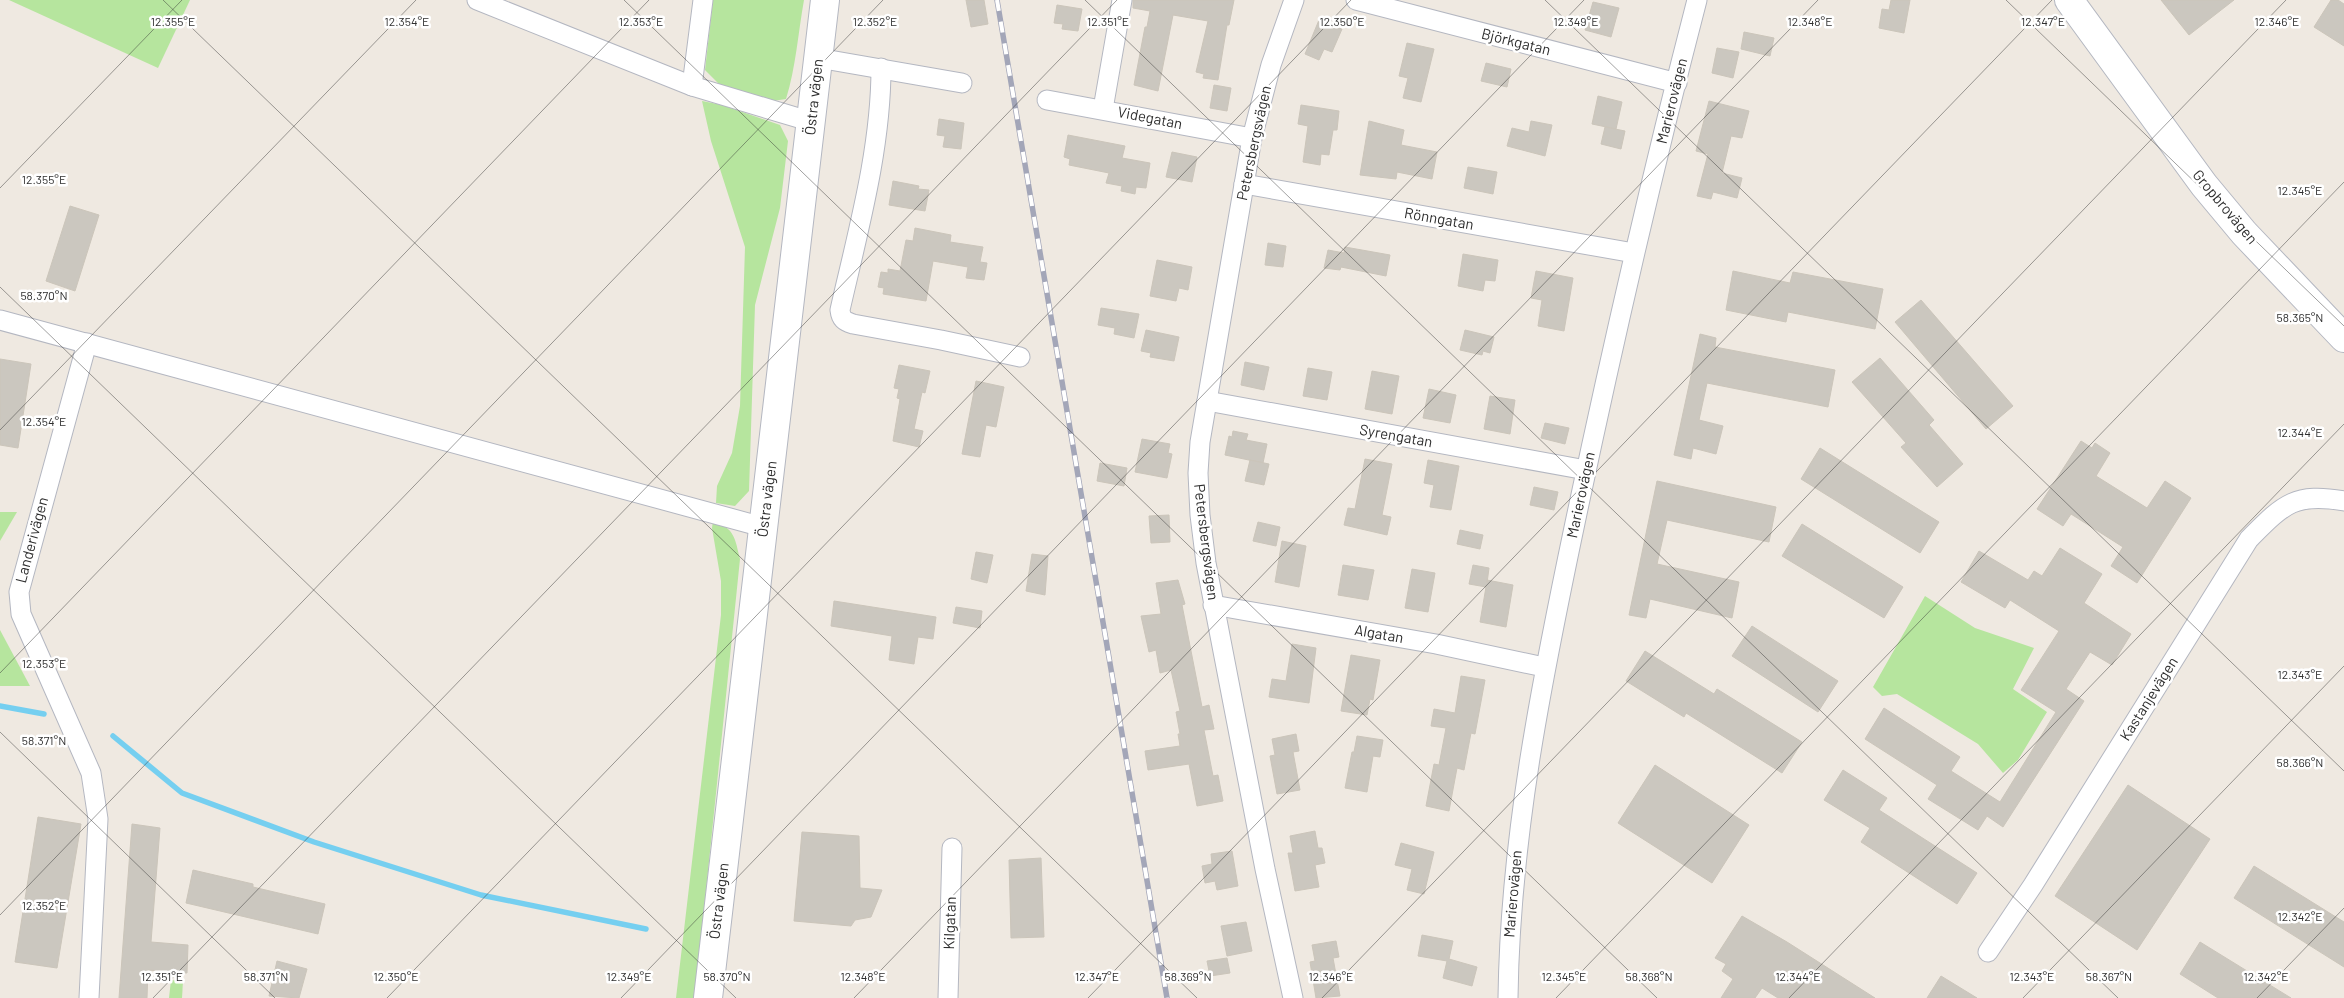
<svg xmlns="http://www.w3.org/2000/svg" width="2344" height="998" font-family="Barlow,sans-serif">
<style>
.green{fill:#b6e59e}
.lines{fill:none;stroke-linecap:round;stroke-linejoin:round}
.stream{stroke:#75cff0;stroke-width:5.5}
.building{fill:#cbc7bf;stroke:#cbc5ba}
.street-casing{stroke:#b4b7c1;stroke-width:21}
.secondary-casing{stroke:#b4b7c1;stroke-width:30}
.street{stroke:#fff;stroke-width:19}
.secondary{stroke:#fff;stroke-width:28}
.rail-casing{stroke:#a3a6b8;stroke-width:5.5}
.rail{stroke:#fff;stroke-width:4;stroke-dasharray:11;stroke-linecap:butt}
.ticks{fill:none;stroke:#2e2e2e;stroke-width:1;stroke-opacity:0.45}
.labels{text-anchor:middle;stroke-width:5;stroke-linejoin:round;paint-order:stroke}
.street-label{font-size:15px;fill:#2e2e2e;stroke:#fff}
.ticks-label{font-size:12px;text-anchor:middle;fill:#2e2e2e;stroke:#fff;stroke-width:5;stroke-linejoin:round;paint-order:stroke}
</style>
<rect width="100%" height="100%" fill="#efe9e1"/>
<g class="green">
<polygon points="9,0 190,0 158,68"/>
<path d="M713 0H804C798 33 796 67 786 99L759 103 720 85 705 70Z"/>
<polygon points="702,101 722,105 780,125 788,141 780,208 755,305 749,491 735,506 716,503 717,486 732,453 740,406 745,247 711,141"/>
<polygon points="0,512 17,512 0,541"/>
<path d="M713 521C735 528 735 539 740 559L695 998H676L721 615V581L712 528Z"/>
<polygon points="1925,596 1975,628 2034,648 2013,689 2047,712 2018,760 2003,773 1978,744 1897,694 1882,696 1873,687"/>
<polygon points="0,630 30,686 0,686"/>
<polygon points="171,980 183,981 182,998 169,998"/>
</g>
<g class="lines">
<g class="stream">
<polyline points="0,706 44,714"/>
<polyline points="113,736 182,793 314,842 481,895 646,929"/>
</g>
</g>
<g class="building">
<polygon points="966,0 984,0 988,24 971,27"/>
<polygon points="1133,0 1234,0 1229,25 1227,25 1218,80 1203,78 1204,74 1196,72 1208,21 1173,15 1158,91 1134,85 1145,27 1147,27 1150,11 1133,8"/>
<polygon points="1891,0 1910,0 1904,33 1879,28 1882,9 1889,10"/>
<polygon points="2161,0 2234,0 2189,35"/>
<polygon points="2331,0 2338,0 2344,4 2344,46 2314,27"/>
<polygon points="1593,2 1619,8 1611,37 1585,30"/>
<polygon points="1057,5 1082,9 1078,31 1062,29 1063,24 1054,23"/>
<polygon points="1319,20 1342,29 1332,52 1324,49 1319,60 1305,54"/>
<polygon points="1744,32 1774,38 1770,56 1741,49"/>
<polygon points="1407,43 1434,49 1421,102 1403,98 1408,78 1399,76"/>
<polygon points="1717,48 1739,52 1733,78 1712,73"/>
<polygon points="1486,63 1511,69 1507,87 1481,81"/>
<polygon points="1214,85 1231,88 1227,111 1210,108"/>
<polygon points="1598,96 1622,102 1616,129 1592,124"/>
<polygon points="1709,101 1749,111 1742,138 1731,136 1722,173 1742,178 1737,198 1713,192 1711,199 1697,196 1708,154 1696,151"/>
<polygon points="1301,105 1339,111 1337,130 1333,130 1329,155 1321,154 1320,165 1303,162 1308,126 1298,124"/>
<polygon points="939,119 964,123 961,149 943,147 945,136 937,135"/>
<polygon points="1369,121 1404,130 1401,145 1437,152 1432,179 1397,172 1396,179 1360,175"/>
<polygon points="1531,121 1552,125 1545,156 1507,146 1512,128 1529,132"/>
<polygon points="1605,127 1625,131 1621,149 1601,144"/>
<polygon points="1068,135 1125,146 1122,158 1150,163 1146,188 1136,187 1135,194 1121,191 1122,186 1106,183 1109,173 1069,165 1070,159 1064,157"/>
<polygon points="1172,152 1197,157 1192,182 1166,177"/>
<polygon points="1468,167 1497,172 1493,194 1464,188"/>
<polygon points="893,181 919,186 918,189 929,190 925,211 889,205"/>
<polygon points="70,206 99,215 75,291 46,281"/>
<polygon points="915,228 951,235 950,242 983,247 980,262 987,263 984,280 966,278 968,267 933,261 926,301 883,294 884,288 878,287 881,272 888,273 888,269 900,271 906,240 913,241"/>
<polygon points="1268,243 1286,246 1283,267 1265,265"/>
<polygon points="1345,247 1390,255 1386,276 1341,267 1340,270 1324,268 1328,250 1344,253"/>
<polygon points="1463,254 1498,260 1495,281 1485,280 1483,291 1458,286"/>
<polygon points="1157,260 1192,267 1188,290 1179,288 1176,301 1150,296"/>
<polygon points="1536,271 1573,278 1564,331 1538,326 1542,300 1531,298"/>
<polygon points="1733,271 1790,283 1793,272 1883,289 1875,329 1788,312 1786,322 1726,310"/>
<polygon points="1921,300 2013,406 1986,429 1895,322"/>
<polygon points="1101,308 1139,314 1134,338 1114,334 1115,328 1098,325"/>
<polygon points="1146,330 1179,337 1174,361 1150,357 1151,353 1141,351"/>
<polygon points="1465,330 1494,337 1490,353 1483,351 1482,355 1460,350"/>
<polygon points="1700,334 1716,338 1715,347 1835,370 1828,407 1707,383 1699,420 1723,426 1716,454 1693,448 1691,459 1674,455"/>
<polygon points="1880,358 1934,420 1929,425 1963,464 1937,487 1901,447 1906,443 1852,382"/>
<polygon points="0,359 31,364 18,448 0,445"/>
<polygon points="1245,362 1269,367 1264,390 1241,385"/>
<polygon points="899,365 930,371 925,393 922,392 914,429 923,431 919,447 893,441 900,399 897,398 899,389 894,388"/>
<polygon points="1308,368 1332,372 1327,400 1303,396"/>
<polygon points="1372,371 1399,376 1392,414 1365,409"/>
<polygon points="976,381 1004,387 996,427 986,425 980,457 962,454"/>
<polygon points="1429,389 1456,395 1450,423 1423,418"/>
<polygon points="1490,396 1515,400 1510,434 1484,429"/>
<polygon points="1545,423 1569,428 1565,444 1541,438"/>
<polygon points="1233,431 1248,434 1246,440 1267,444 1263,463 1225,455 1229,436 1232,437"/>
<polygon points="1142,439 1170,444 1168,453 1172,454 1167,478 1135,472"/>
<polygon points="2081,441 2092,448 2095,443 2110,453 2096,476 2147,508 2165,481 2191,498 2137,583 2111,566 2123,547 2071,514 2063,526 2037,509"/>
<polygon points="1820,448 1939,522 1920,553 1801,479"/>
<polygon points="1365,459 1392,464 1382,515 1391,517 1387,535 1344,525 1348,508 1355,509"/>
<polygon points="1250,460 1269,464 1264,485 1245,481"/>
<polygon points="1428,460 1459,466 1451,510 1430,507 1434,485 1424,483"/>
<polygon points="1100,463 1127,468 1124,486 1097,481"/>
<polygon points="1657,481 1776,507 1769,542 1667,520 1657,564 1739,582 1732,618 1650,599 1646,618 1629,615"/>
<polygon points="1534,487 1558,492 1554,510 1530,505"/>
<polygon points="1169,515 1170,542 1151,543 1149,516"/>
<polygon points="1258,522 1280,527 1276,546 1253,541"/>
<polygon points="1802,524 1903,587 1884,618 1782,556"/>
<polygon points="1460,530 1483,535 1480,549 1457,544"/>
<polygon points="1282,541 1306,546 1299,587 1275,582"/>
<polygon points="2060,548 2102,574 2084,603 2131,634 2112,665 2090,652 2066,689 2084,701 2003,827 1987,816 1978,830 1928,799 1937,785 1865,739 1884,708 1960,757 1951,771 2000,802 2056,712 2021,690 2059,631 2010,600 2005,608 1961,582 1979,551 2028,580 2034,571 2042,576"/>
<polygon points="976,552 993,555 987,583 971,579"/>
<polygon points="1032,554 1048,556 1045,595 1026,591"/>
<polygon points="1343,565 1374,570 1368,600 1338,595"/>
<polygon points="1473,565 1489,568 1487,583 1487,580 1513,585 1506,627 1480,622 1486,587 1469,584"/>
<polygon points="1412,569 1435,573 1428,612 1405,608"/>
<polygon points="1178,580 1185,604 1182,605 1202,707 1209,705 1214,729 1204,730 1213,776 1218,775 1223,801 1197,806 1189,764 1148,770 1145,751 1180,746 1178,734 1180,734 1176,712 1180,711 1171,670 1160,673 1156,650 1149,652 1141,616 1161,614 1156,583"/>
<polygon points="834,601 936,617 933,639 918,637 914,664 889,660 892,636 831,626"/>
<polygon points="956,607 982,611 980,628 953,623"/>
<polygon points="1752,626 1838,681 1818,712 1732,656"/>
<polygon points="1292,644 1316,648 1309,703 1269,697 1272,679 1286,681"/>
<polygon points="1645,651 1714,694 1717,689 1802,742 1782,773 1686,713 1684,717 1626,681"/>
<polygon points="1351,655 1380,660 1373,700 1370,699 1367,715 1341,711"/>
<polygon points="1461,676 1485,680 1475,734 1471,733 1464,770 1457,768 1449,811 1426,806 1434,764 1439,765 1446,728 1431,726 1434,709 1455,713"/>
<polygon points="1296,734 1299,751 1293,752 1300,790 1277,794 1270,756 1275,755 1272,739"/>
<polygon points="1357,736 1383,740 1380,757 1373,756 1367,792 1345,788 1352,752 1354,752"/>
<polygon points="1655,765 1749,825 1712,883 1618,823"/>
<polygon points="1843,770 1887,798 1879,810 1977,873 1957,904 1861,842 1870,828 1824,800"/>
<polygon points="2128,785 2210,839 2137,950 2055,896"/>
<polygon points="38,817 81,824 57,968 15,962"/>
<polygon points="132,824 160,828 151,942 188,945 187,973 148,970 147,998 119,998"/>
<polygon points="1315,831 1318,848 1322,848 1325,863 1315,865 1319,887 1295,891 1288,853 1293,853 1290,836"/>
<polygon points="802,832 859,836 860,888 882,890 871,917 855,920 851,926 794,921"/>
<polygon points="1401,843 1434,852 1424,894 1407,890 1412,869 1395,865"/>
<polygon points="1232,851 1238,886 1217,890 1215,881 1205,883 1202,866 1212,864 1211,854"/>
<polygon points="1041,858 1044,937 1011,938 1009,860"/>
<polygon points="2254,866 2344,922 2344,967 2234,898"/>
<polygon points="193,870 253,884 253,887 325,904 318,934 186,903"/>
<polygon points="1742,916 1787,942 1875,998 1778,998 1762,988 1755,998 1721,998 1733,979 1722,971 1726,964 1715,958"/>
<polygon points="1246,922 1252,951 1227,956 1221,926"/>
<polygon points="1422,935 1453,941 1449,959 1477,967 1472,986 1443,978 1447,961 1418,956"/>
<polygon points="1336,941 1339,957 1333,958 1340,996 1316,998 1310,962 1315,961 1312,945"/>
<polygon points="2200,942 2291,998 2218,998 2180,974"/>
<polygon points="1227,958 1230,973 1210,976 1207,961"/>
<polygon points="277,961 307,969 299,998 269,996"/>
<polygon points="1941,976 1977,998 1927,998"/>
</g>
<g class="lines">
<defs>
<g id="street">
<polyline points="477,0 692,86 812,122"/>
<polyline points="1356,0 1677,83"/>
<polyline points="818,58 962,83"/>
<path d="M881 68C881 149 858 231 840 310 841 319 844 321 853 324L941 340 1020 357"/>
<polyline points="692,86 703,0"/>
<polyline points="1047,100 1252,138"/>
<polyline points="1103,109 1122,0"/>
<polyline points="1244,184 1634,253"/>
<polyline points="0,320 763,527"/>
<polyline points="87,343 19,592 21,614 91,773 98,819 89,998"/>
<polyline points="1207,401 1586,470"/>
<polyline points="1213,605 1436,644 1544,667"/>
<path d="M1988 952 2033 885 2249 539C2283 505 2294 492 2344 501"/>
<polyline points="948,998 952,848"/>
<polyline points="1293,998 1265,869 1206,563 1200,515 1198,473 1200,442 1252,138 1271,65 1294,0"/>
<path d="M1508 998C1510 837 1542 680 1575 523 1612 348 1652 173 1697 0"/>
</g>
<g id="secondary">
<polyline points="2069,0 2204,185 2244,233 2344,338"/>
<polyline points="708,998 825,0"/>
</g>
</defs>
<use href="#street" class="street-casing"/>
<use href="#secondary" class="secondary-casing"/>
<use href="#street" class="street"/>
<use href="#secondary" class="secondary"/>
<defs>
<polyline id="rail" points="997,0 1167,998"/>
</defs>
<use href="#rail" class="rail-casing"/>
<use href="#rail" class="rail"/>
</g>
<path class="ticks" d="M163 0 1197 998M624 0 1657 998M1085 0 2118 998M1545 0 2344 771M2006 0 2344 326M0 188 182 0M0 287 736 998M0 430 416 0M0 673 649 0M0 732 275 998M0 915 883 0M153 998 1117 0M387 998 1351 0M621 998 1584 0M854 998 1818 0M1088 998 2052 0M1322 998 2286 0M1556 998 2344 182M1789 998 2344 424M2023 998 2344 666M2257 998 2344 908"/>
<g class="labels">
<g class="street-label">
<text transform="translate(1516 42) rotate(14)" y="5">Björkgatan</text>
<text transform="translate(814 97) rotate(-84)" y="5">Östra vägen</text>
<text transform="translate(1672 101) rotate(-76)" y="5">Marierovägen</text>
<text transform="translate(1150 118) rotate(11)" y="5">Videgatan</text>
<text transform="translate(1254 143) rotate(-78)" y="5">Petersbergsvägen</text>
<text transform="translate(2225 207) rotate(50)" y="5">Gropbrovägen</text>
<text transform="translate(1439 219) rotate(10)" y="5">Rönngatan</text>
<text transform="translate(1396 436) rotate(10)" y="5">Syrengatan</text>
<text transform="translate(1581 495) rotate(-78)" y="5">Marierovägen</text>
<text transform="translate(767 499) rotate(-83)" y="5">Östra vägen</text>
<text transform="translate(32 540) rotate(-75)" y="5">Landerivägen</text>
<text transform="translate(1206 542) rotate(83)" y="5">Petersbergsvägen</text>
<text transform="translate(1379 634) rotate(10)" y="5">Algatan</text>
<text transform="translate(2149 699) rotate(-58)" y="5">Kastanjevägen</text>
<text transform="translate(1513 894) rotate(-85)" y="5">Marierovägen</text>
<text transform="translate(719 901) rotate(-83)" y="5">Östra vägen</text>
<text transform="translate(950 923) rotate(-88)" y="5">Kilgatan</text>
</g>
</g>
<g class="ticks-label">
<text x="407" y="26">12.354°E</text>
<text x="641" y="26">12.353°E</text>
<text x="1108" y="26">12.351°E</text>
<text x="173" y="26">12.355°E</text>
<text x="875" y="26">12.352°E</text>
<text x="1342" y="26">12.350°E</text>
<text x="1576" y="26">12.349°E</text>
<text x="1810" y="26">12.348°E</text>
<text x="2043" y="26">12.347°E</text>
<text x="2277" y="26">12.346°E</text>
<text x="44" y="184">12.355°E</text>
<text x="2300" y="195">12.345°E</text>
<text x="44" y="300">58.370°N</text>
<text x="2300" y="322">58.365°N</text>
<text x="44" y="426">12.354°E</text>
<text x="2300" y="437">12.344°E</text>
<text x="44" y="668">12.353°E</text>
<text x="2300" y="679">12.343°E</text>
<text x="44" y="745">58.371°N</text>
<text x="2300" y="767">58.366°N</text>
<text x="44" y="910">12.352°E</text>
<text x="2300" y="921">12.342°E</text>
<text x="162" y="981">12.351°E</text>
<text x="396" y="981">12.350°E</text>
<text x="629" y="981">12.349°E</text>
<text x="863" y="981">12.348°E</text>
<text x="1097" y="981">12.347°E</text>
<text x="1331" y="981">12.346°E</text>
<text x="1564" y="981">12.345°E</text>
<text x="1798" y="981">12.344°E</text>
<text x="2032" y="981">12.343°E</text>
<text x="2266" y="981">12.342°E</text>
<text x="266" y="981">58.371°N</text>
<text x="727" y="981">58.370°N</text>
<text x="1188" y="981">58.369°N</text>
<text x="1649" y="981">58.368°N</text>
<text x="2109" y="981">58.367°N</text>
</g>
</svg>
